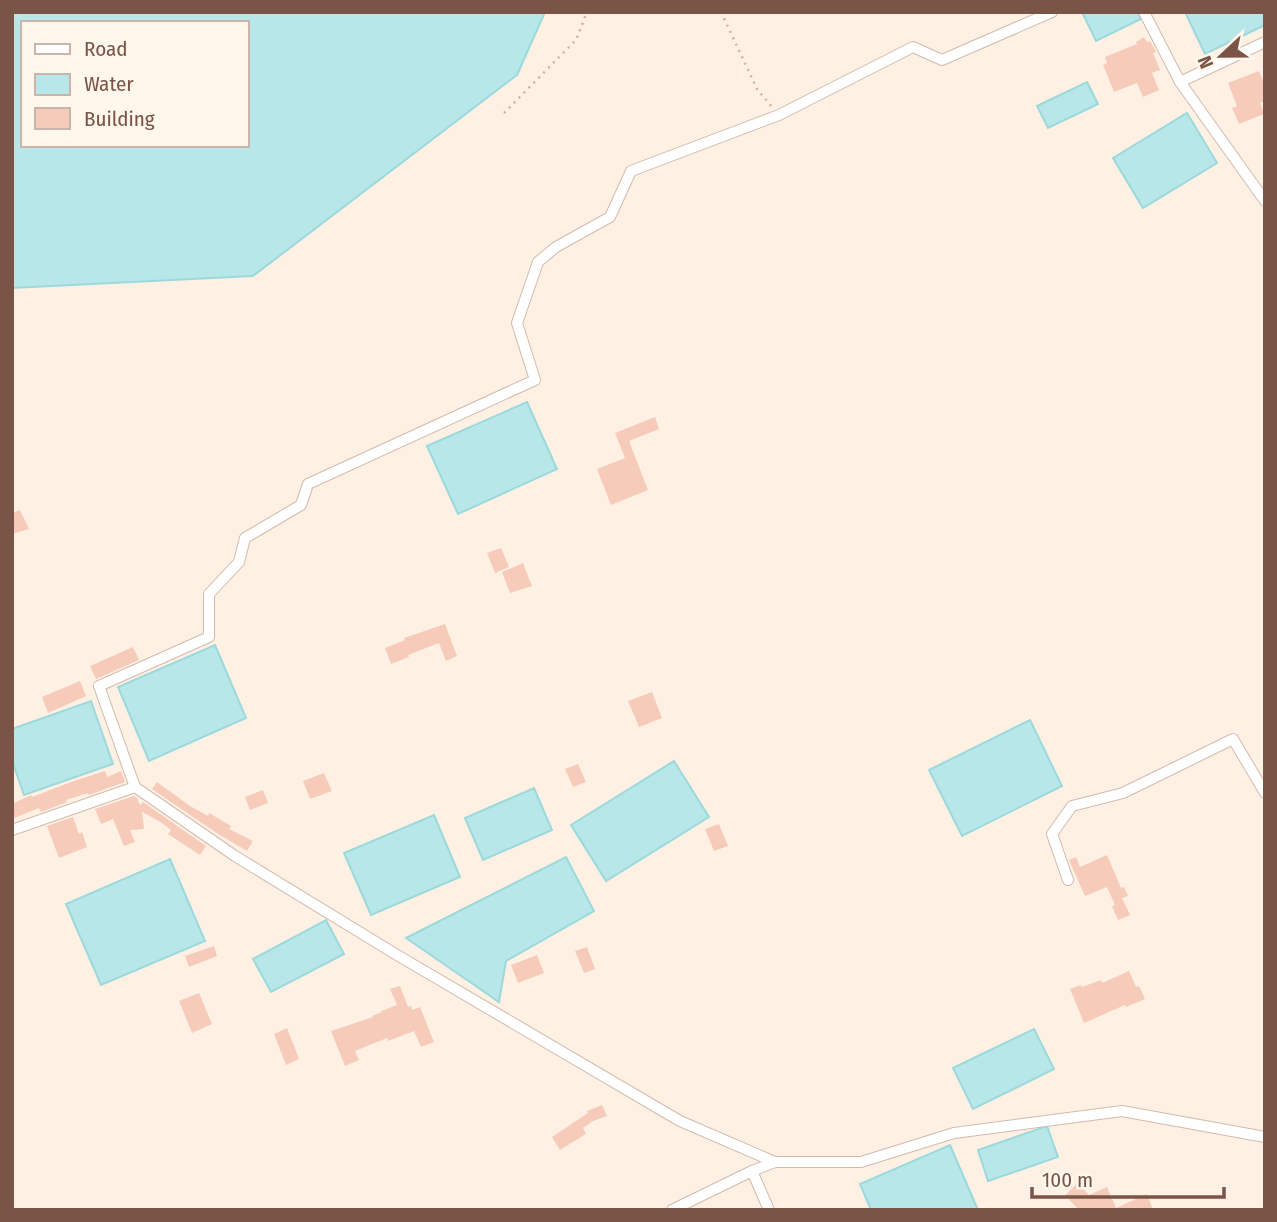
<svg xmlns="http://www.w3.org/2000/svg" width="1277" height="1222" font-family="'Fira Sans Condensed',sans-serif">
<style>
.water{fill:#b7e7e9;stroke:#9cd9dc;stroke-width:2;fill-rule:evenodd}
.building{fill:#f6cbb9}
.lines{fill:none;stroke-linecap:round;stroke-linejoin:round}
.minor-casing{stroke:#d3baac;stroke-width:12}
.path{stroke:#dbae9c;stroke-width:2.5;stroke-dasharray:2 5;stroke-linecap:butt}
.minor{stroke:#fff;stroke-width:10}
</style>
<rect width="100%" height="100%" fill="#fef1e4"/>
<g class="water">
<path d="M12 12H545L517 75 253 276 12 288ZM23 23H247V145H23Z"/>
<polygon points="1082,12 1138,12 1141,19 1096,41"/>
<polygon points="1185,12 1265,12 1265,25 1205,54"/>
<polygon points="1087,82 1098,104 1048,128 1037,106"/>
<polygon points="1187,113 1217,163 1143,208 1113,158"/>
<polygon points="527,402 557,469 458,514 427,446"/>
<polygon points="215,645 246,718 149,761 118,687"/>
<polygon points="91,701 113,764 24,795 12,761 12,729"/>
<polygon points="1030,720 1062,786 962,836 929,770"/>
<polygon points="674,761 709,817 606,881 571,825"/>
<polygon points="534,788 552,830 483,860 465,818"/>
<polygon points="434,815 460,877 371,915 344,853"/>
<polygon points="566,857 594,911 506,961 499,1002 406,938"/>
<polygon points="170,859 205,941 101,985 66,904"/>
<polygon points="326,920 344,954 271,992 253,959"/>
<polygon points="1034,1029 1054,1069 973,1109 953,1068"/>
<polygon points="1047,1126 1058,1157 988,1181 978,1150"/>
<polygon points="950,1145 978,1210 871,1210 860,1184"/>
</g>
<g class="building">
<polygon points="1144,37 1147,42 1150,41 1156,52 1153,53 1160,70 1152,73 1159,90 1143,97 1137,83 1114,92 1103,65 1107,63 1105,57 1137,44 1136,42"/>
<polygon points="1259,71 1265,85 1265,101 1260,103 1264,114 1239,124 1232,108 1237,106 1228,83"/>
<polygon points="655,417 659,429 629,441 648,490 611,505 597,469 625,458 615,433"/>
<polygon points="20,510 29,529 12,534 12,513"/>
<polygon points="501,548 509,567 495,573 487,553"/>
<polygon points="523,563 532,586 510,593 502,572"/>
<polygon points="445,624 457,656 446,661 439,643 408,655 409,657 391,664 385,648 405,640 404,638"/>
<polygon points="133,647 139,660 96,679 90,666"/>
<polygon points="80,681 86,696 48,713 42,697"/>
<polygon points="652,692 662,718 639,727 628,701"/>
<polygon points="578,764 586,782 573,787 565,769"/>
<polygon points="105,771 107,777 121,771 125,782 89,795 88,793 66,800 67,802 41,812 39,808 12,819 12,804 31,795 32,797 71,782"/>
<polygon points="324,773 332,791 310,799 303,781"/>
<polygon points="157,782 190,806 208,816 209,813 231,826 229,829 253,841 247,851 215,832 152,789"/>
<polygon points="263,790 268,803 250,810 245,797"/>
<polygon points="134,796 137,798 140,805 143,802 206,846 200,855 168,834 171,830 159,821 142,812 144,829 130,830 135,842 124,846 113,819 101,824 95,809"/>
<polygon points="73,817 79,834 82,832 87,847 59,858 47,826"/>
<polygon points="719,824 728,846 714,851 705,829"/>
<polygon points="1107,855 1121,888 1124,887 1128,896 1122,898 1130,915 1118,920 1112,906 1115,905 1107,887 1085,896 1069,860 1076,857 1080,867"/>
<polygon points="214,946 217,956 189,967 185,956"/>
<polygon points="587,947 595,969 584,973 575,951"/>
<polygon points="537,955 544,973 518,983 511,965"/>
<polygon points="1129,971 1136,987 1139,986 1145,999 1126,1007 1125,1005 1084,1023 1070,989 1081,985 1082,987 1101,980 1102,983"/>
<polygon points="400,986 408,1007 411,1006 412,1010 420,1007 434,1042 421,1047 414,1031 388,1041 387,1038 355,1051 359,1060 345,1066 331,1031 373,1017 372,1016 382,1012 381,1011 397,1005 390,989"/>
<polygon points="199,993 212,1024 192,1033 179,1001"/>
<polygon points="287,1028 299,1059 286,1065 274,1034"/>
<polygon points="602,1105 607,1116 593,1121 583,1128 586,1134 560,1150 552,1137 588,1113 587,1111"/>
<polygon points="1078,1183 1089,1195 1107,1187 1116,1208 1147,1194 1153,1210 1079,1210 1065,1195"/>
</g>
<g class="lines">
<defs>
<g id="minor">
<polyline points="1144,12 1180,82 1265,42"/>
<polyline points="1180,82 1265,201"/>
<polyline points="135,787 99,686 209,637 209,594 239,562 245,538 301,505 308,484 535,380 517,323 538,262 556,247 610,217 631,171 779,115 913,47 942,60 1052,12"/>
<polyline points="12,830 135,787 235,856 397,955 680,1121 775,1162 861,1162 954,1133 1122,1111 1265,1137"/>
<polyline points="1068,880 1052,834 1072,806 1123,793 1233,739 1265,793"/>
<polyline points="752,1171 769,1210"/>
<polyline points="672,1210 752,1171 775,1162"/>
</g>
</defs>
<use href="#minor" class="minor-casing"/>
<g class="path">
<polyline points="721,12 757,89 772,107"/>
<polyline points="504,113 576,40 587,12"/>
</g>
<use href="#minor" class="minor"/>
</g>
<rect width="1277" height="1222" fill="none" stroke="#795447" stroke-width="28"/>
<rect x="21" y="21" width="228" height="126" fill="#fff6ec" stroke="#c9b5aa" stroke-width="2"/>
<rect x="35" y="44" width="35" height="10" fill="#ffffff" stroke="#c9b5aa" stroke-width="2"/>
<text x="84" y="56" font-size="21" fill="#795447">Road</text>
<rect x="35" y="74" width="35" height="21" fill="#b7e7e9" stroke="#c9b5aa" stroke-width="2"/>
<text x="84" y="91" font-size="21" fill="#795447">Water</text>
<rect x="35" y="108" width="35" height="21" fill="#f6cbb9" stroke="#c9b5aa" stroke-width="2"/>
<text x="84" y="126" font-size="21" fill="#795447">Building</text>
<g transform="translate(1221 56) rotate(248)" stroke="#fff6ec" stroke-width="5" paint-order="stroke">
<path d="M0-5L12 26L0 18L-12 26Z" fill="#795447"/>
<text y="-10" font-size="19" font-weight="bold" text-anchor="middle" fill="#795447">N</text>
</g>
<path d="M1032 1187v10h192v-10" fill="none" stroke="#795447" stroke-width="3.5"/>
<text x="1042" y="1187" font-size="21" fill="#795447" stroke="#fff6ec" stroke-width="5" paint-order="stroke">100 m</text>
</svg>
